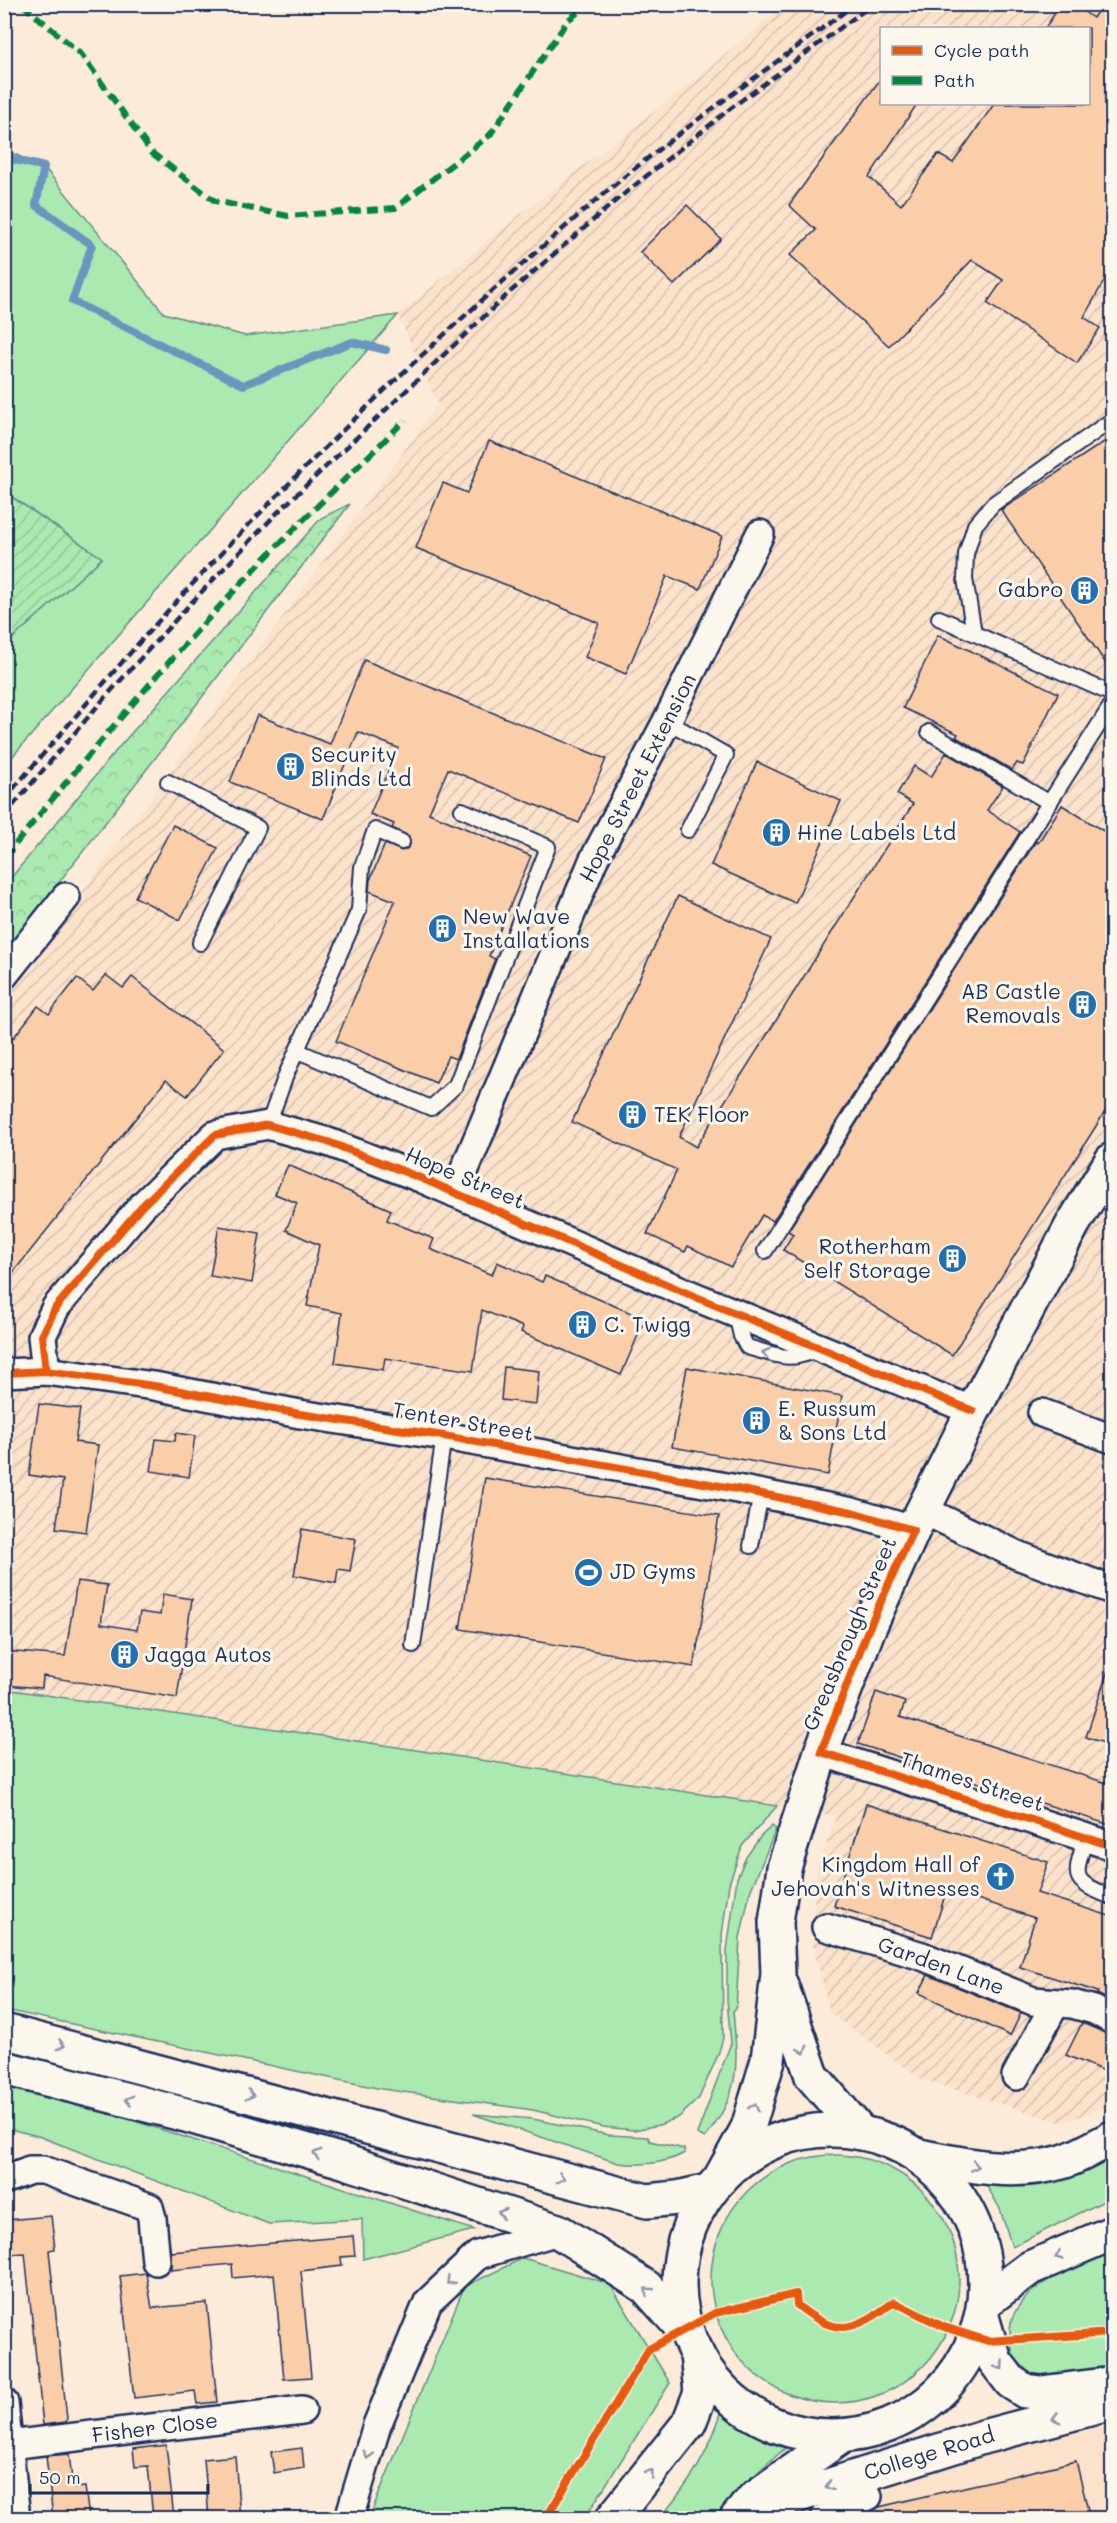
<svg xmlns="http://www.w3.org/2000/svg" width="1117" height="2523" font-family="Mali,sans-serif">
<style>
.built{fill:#fbe2ca}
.industrial{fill:url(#industrial-furrows);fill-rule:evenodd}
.grass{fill:#aae9b0;stroke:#628c87;stroke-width:1.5}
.forest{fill:url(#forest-crowns);stroke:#628c87;stroke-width:1.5}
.garden{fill:url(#garden-furrows);stroke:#628c87;stroke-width:1.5}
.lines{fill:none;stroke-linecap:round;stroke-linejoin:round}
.stream{stroke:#6a95be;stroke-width:8}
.building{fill:#facea9;stroke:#1b2f5e;stroke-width:1.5}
.service-casing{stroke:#1b2f5e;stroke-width:18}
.minor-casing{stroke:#1b2f5e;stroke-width:32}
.tertiary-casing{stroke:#1b2f5e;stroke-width:38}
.primary-casing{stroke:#1b2f5e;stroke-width:38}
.service{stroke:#fbf7ec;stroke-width:14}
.minor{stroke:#fbf7ec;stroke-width:27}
.tertiary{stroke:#fbf7ec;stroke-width:33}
.primary{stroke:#fbf7ec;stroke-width:33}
.rail{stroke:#1b2f5e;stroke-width:4.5;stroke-dasharray:9 4.5;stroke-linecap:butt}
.quiet{stroke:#00873e;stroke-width:6;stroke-dasharray:12 6;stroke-linecap:butt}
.cycleway-casing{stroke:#fbf7ec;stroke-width:11}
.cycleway{stroke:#e8590c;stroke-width:8}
.oneway{stroke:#8b93a5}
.labels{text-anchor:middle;stroke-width:6;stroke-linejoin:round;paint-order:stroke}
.poi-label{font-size:21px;fill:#1b2f5e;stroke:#fbf7ec;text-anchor:start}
.street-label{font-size:21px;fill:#1b2f5e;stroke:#fbf7ec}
</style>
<defs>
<pattern id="industrial-furrows" width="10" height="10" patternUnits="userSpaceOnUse" patternTransform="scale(1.5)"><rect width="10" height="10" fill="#fbe2ca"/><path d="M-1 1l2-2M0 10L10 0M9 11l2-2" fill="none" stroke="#d7c2b0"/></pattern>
<pattern id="forest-crowns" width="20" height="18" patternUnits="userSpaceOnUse" patternTransform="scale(1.5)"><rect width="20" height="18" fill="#aae9b0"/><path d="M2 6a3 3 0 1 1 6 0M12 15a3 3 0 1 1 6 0" fill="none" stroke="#92c89a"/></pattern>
<pattern id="garden-furrows" width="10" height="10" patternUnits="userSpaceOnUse" patternTransform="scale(1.5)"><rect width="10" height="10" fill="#aae9b0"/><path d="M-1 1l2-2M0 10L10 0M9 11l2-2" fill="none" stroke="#92c89a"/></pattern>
</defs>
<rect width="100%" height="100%" fill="#fbebd8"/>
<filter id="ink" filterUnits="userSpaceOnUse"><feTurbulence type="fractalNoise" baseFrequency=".0167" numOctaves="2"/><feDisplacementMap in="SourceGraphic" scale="12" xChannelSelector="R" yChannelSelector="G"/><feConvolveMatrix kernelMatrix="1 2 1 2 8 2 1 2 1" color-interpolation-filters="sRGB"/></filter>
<g filter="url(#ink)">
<polygon class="built" points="1112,2424 1112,2518 818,2518 847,2493 923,2470"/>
<path class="industrial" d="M785 5H1112V2103L1063 2123 921 2079 830 2013 813 1945 815 1877 836 1816 377 1744 5 1689 4 1412 7 1386 4 1384 5 998 438 404 398 315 513 220 686 87ZM882 28H1088V104H882Z"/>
<g class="grass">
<polygon points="5,150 44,167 164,313 245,336 398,315 5,765 5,645 102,558 5,492"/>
<polygon points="5,1689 377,1744 777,1806 742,1846 729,1884 722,1935 723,2038 718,2055 699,2098 679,2117 659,2125 634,2130 603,2127 533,2110 382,2089 5,2010"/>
<path d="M772 1826 776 1829 750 1892 740 1938 736 2009 733 2011C738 2067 741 2092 705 2138L697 2134 731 2043 727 2000V1950L737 1878 746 1857 761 1836Z"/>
<polygon points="5,2086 88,2106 474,2230 363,2259 362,2219 269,2224 38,2136 5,2128"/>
<path d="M473 2114 533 2119 609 2135 648 2137 650 2141 684 2149 685 2153C664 2164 641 2166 618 2163Z"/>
<polygon points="1112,2147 1112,2197 1012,2247 1000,2209 982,2177"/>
<circle cx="835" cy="2279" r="124"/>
<path d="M1112 2251V2366L1056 2377 1033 2376 1013 2357C1012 2348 1010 2338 1010 2329 1014 2285 1078 2266 1112 2251Z"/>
<polygon points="523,2258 610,2284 670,2383 585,2518 369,2518 464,2287"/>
<path d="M722 2411C742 2429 764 2436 789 2445L760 2470 717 2518H660C692 2480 706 2458 722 2411Z"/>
</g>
<path class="forest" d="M350 504C235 652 123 804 5 950V885L120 746 321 518Z"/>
<polygon class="garden" points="4,492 102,558 5,645 4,645"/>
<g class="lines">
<polyline class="stream" points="4,157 44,167 36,205 92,245 72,301 243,385 352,342 386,350"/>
</g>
<g class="building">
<polygon points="1061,4 1073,4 1093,18 1102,4 1113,4 1113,265 1084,317 1100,328 1077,363 987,303 1003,280 972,260 889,346 790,255 816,230 789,205 882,77 882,104 917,104 869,177 901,205 938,154 953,163 994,104 1089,104 1089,28 1045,28"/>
<polygon points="687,205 721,239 674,285 640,252"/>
<polygon points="1113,436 1113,674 1001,510"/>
<polygon points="489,441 722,536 700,589 667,576 626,674 585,657 599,623 416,548 443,483 467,493"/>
<polygon points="938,635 1058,693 1023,765 1017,763 1012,770 956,737 958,734 903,708"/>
<polygon points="364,660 606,759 579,823 448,769 429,813 531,856 489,956 495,959 456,1059 448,1056 436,1083 336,1041 395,901 369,891 370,880 385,844 402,851 410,845 409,836 392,828 394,824 370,814 398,748 358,732 323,819 230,782 257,715 330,744"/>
<polygon points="946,753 1003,786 987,810 1020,832 773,1221 762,1215 731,1267 688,1246 685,1252 647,1234 677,1170 572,1122 678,896 771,939 679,1137 696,1147 913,804 897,794 914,766 931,777"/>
<polygon points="757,762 841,801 795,903 711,865"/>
<polygon points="1062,805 1113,837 1113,1099 952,1355 783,1250 793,1234 788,1231 1036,841 1038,843"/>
<polygon points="173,825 218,848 180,920 135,897"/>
<polygon points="106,975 123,988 132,977 224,1049 187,1096 166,1080 4,1284 4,1050 38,1006 49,1014 77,978 93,991"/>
<polygon points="288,1165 391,1210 387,1220 434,1239 430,1249 492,1275 497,1262 542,1282 545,1276 645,1319 621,1375 521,1332 523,1327 482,1310 473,1371 385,1358 383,1370 335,1363 342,1313 307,1306 319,1245 286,1230 297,1203 275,1194"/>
<polygon points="219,1226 260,1233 252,1283 210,1276"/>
<polygon points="504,1367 539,1371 536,1404 501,1400"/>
<polygon points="687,1367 842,1396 828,1475 672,1447"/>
<polygon points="39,1404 80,1409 75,1442 98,1445 86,1532 56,1528 63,1480 29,1475"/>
<polygon points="176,1433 195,1436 189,1477 151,1471 156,1439 175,1441"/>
<polygon points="485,1478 719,1516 694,1667 460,1629"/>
<polygon points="302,1529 356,1539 350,1571 338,1569 336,1583 294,1575"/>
<polygon points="77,1581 107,1585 101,1624 137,1630 140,1612 160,1615 163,1594 192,1599 177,1698 43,1676 42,1688 4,1685 4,1651 65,1656"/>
<polygon points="1109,1667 1113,1668 1113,1746 1086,1737"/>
<polygon points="876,1692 905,1702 900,1717 1113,1785 1113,1826 858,1744"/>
<polygon points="866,1804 1048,1862 1037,1893 1113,1917 1113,2002 1097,1994 1098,1992 1020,1967 1035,1918 947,1889 932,1937 834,1906"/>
<polygon points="928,1975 1021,2013 1010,2036 919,1993"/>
<polygon points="1082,2023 1113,2036 1113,2075 1066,2055"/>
<polygon points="51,2216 55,2249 49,2250 67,2419 66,2422 43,2425 25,2253 11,2254 7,2220"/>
<polygon points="353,2236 355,2256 341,2257 342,2266 301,2271 311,2377 284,2379 274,2274 233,2278 232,2264 171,2270 171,2252"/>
<polygon points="146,2273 152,2308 207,2303 217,2402 197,2404 195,2391 134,2398 120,2276"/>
<polygon points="166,2445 174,2518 153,2518 148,2466 135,2467 133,2449"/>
<polygon points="302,2448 304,2468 274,2473 271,2452"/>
<polygon points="69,2454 73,2488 85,2487 89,2518 53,2518 46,2456"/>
<polygon points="235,2456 240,2518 209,2518 204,2459"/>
<polygon points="1076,2461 1090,2518 862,2518 879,2507"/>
</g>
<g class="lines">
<defs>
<g id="service">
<polyline points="939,618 1112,694"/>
<polyline points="974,633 965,579 966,554 975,525 993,504 1112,420"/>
<polyline points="667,721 726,755 688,830"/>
<polyline points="929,732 1050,803"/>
<polyline points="168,782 258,828 200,943"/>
<polyline points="298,1051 431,1108 456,1085 548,847 462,810"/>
<polyline points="268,1125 286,1075 359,910 362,867 375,830 402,842"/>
<polyline points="765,1251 1112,704"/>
<path d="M736 1314 741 1336 747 1347C776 1355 791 1364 819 1348"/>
<polyline points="751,1546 761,1494"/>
<polyline points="413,1645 444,1436"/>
<path d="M1086 1837C1073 1879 1071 1881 1112 1897"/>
</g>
<g id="minor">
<polyline points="4,975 66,897"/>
<polyline points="455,1193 593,861 667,721 760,534"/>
<polyline points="46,1371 42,1336 56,1307 142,1206 215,1135 268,1125 328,1142 423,1179 691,1295 973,1411"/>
<polyline points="4,1373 46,1371 154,1386 300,1414 444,1436 737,1489 852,1512 913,1530"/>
<polyline points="1042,1413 1112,1439"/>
<polyline points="923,1510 1017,1555 1112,1590"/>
<polyline points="821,1752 1112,1846"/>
<polyline points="826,1927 922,1956 1033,2001 1072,2004 1094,2010 1112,2020"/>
<polyline points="1016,2076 1055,2004"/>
<polyline points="4,2180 30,2170 43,2170 149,2207 152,2218 156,2261"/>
<polyline points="4,2403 16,2518"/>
<polyline points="9,2445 302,2410"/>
<polyline points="349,2518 377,2425 428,2302 478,2255 558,2231"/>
<polyline points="825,2518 868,2496"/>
</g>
<g id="tertiary">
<polyline points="982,2317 995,2361 1011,2382 1025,2391 1041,2393 1112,2384"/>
<polyline points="746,2507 783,2500 983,2437 1112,2403"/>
</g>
<g id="primary">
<polyline points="781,1985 812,2076 861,2133"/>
<polyline points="4,2031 647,2201 677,2198 708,2191"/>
<polyline points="4,2068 186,2115 346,2162 558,2231 646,2287 686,2332"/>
<circle cx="832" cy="2283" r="153"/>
<path d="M919 2156C966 2165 1014 2176 1062 2162 1079 2157 1096 2146 1112 2138"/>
<polyline points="720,2179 748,2128 768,2060 778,1974 776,1922 784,1868 821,1752 868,1630 913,1530 973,1411 1073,1224 1112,1160"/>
<polyline points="985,2302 1030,2268 1112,2233"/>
<polyline points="613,2518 689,2423 701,2392 697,2354"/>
<polyline points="737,2518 754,2498 842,2436"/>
</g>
</defs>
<use href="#service" class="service-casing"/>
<use href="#minor" class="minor-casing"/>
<use href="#tertiary" class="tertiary-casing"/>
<use href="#primary" class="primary-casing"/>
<use href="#service" class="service"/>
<use href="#minor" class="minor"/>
<use href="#tertiary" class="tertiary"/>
<use href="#primary" class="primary"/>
<g class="rail">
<path d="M4 799C52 745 98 689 146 635 284 481 436 337 593 203 676 132 767 70 855 4"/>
<polyline points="4,816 101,702 189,605 277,513 510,292 619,198 731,108 873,4"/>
</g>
<g class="quiet">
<polyline points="22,4 81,54 152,153 215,201 288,216 395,208 490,135 568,20 589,4"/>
<path d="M4 858C92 750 181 644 278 545 320 503 363 462 405 420"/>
</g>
<defs>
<g id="cycleway">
<polyline points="46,1371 42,1336 56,1307 142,1206 215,1135 268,1125 328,1142 423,1179 691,1295 973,1411"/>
<polyline points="4,1373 46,1371 154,1386 300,1414 444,1436 737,1489 852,1512 913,1530 868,1630 821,1752 1112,1846"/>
<path d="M546 2518 649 2349 715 2313 796 2294 797 2305C838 2338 854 2331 894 2302L944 2327 988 2341 1112 2333"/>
</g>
</defs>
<use href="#cycleway" class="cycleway-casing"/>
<use href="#cycleway" class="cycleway"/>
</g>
<defs><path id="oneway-chevron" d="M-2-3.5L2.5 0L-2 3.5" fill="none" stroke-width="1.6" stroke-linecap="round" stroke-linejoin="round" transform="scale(1.5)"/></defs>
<g class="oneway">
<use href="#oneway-chevron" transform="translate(766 1353) rotate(-165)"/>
<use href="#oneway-chevron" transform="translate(61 2045) rotate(14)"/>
<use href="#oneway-chevron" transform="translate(803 2050) rotate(72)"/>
<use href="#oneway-chevron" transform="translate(250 2095) rotate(15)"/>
<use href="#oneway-chevron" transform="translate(129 2100) rotate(-165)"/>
<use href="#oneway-chevron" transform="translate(754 2107) rotate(-73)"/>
<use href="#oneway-chevron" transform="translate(317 2154) rotate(-164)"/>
<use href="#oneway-chevron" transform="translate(975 2166) rotate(11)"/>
<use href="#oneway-chevron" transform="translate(561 2178) rotate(15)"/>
<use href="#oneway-chevron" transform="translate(502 2213) rotate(-162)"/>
<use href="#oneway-chevron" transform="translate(1059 2256) rotate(157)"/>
<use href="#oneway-chevron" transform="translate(450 2281) rotate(136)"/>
<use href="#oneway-chevron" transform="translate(648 2291) rotate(-136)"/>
<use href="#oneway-chevron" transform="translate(1000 2366) rotate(55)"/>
<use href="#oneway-chevron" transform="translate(1056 2418) rotate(165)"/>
<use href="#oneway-chevron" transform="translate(368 2455) rotate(106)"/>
<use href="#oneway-chevron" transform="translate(650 2473) rotate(-51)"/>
<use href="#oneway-chevron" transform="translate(829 2486) rotate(162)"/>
</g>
</g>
<defs>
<symbol id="building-disc" viewBox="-11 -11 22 22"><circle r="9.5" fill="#1f6fb2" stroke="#fbf7ec"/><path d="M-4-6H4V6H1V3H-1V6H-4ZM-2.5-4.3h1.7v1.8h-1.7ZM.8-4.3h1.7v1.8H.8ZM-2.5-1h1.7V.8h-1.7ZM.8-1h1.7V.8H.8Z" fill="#fff"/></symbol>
<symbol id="stadium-disc" viewBox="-11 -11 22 22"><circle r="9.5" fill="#1f6fb2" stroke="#fbf7ec"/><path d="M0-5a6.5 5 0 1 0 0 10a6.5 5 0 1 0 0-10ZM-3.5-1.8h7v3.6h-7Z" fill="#fff"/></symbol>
<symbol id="church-disc" viewBox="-11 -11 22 22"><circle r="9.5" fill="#1f6fb2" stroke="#fbf7ec"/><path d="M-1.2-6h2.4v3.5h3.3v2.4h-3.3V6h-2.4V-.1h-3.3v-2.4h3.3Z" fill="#fff"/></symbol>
</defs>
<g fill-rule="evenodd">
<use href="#building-disc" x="1068" y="574" width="33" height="33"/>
<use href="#building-disc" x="274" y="750" width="33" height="33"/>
<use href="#building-disc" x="760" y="816" width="33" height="33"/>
<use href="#building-disc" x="426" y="912" width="33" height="33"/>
<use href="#building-disc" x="1066" y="988" width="33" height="33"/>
<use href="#building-disc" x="616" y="1098" width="33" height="33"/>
<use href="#building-disc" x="936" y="1242" width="33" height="33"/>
<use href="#building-disc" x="566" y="1308" width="33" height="33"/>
<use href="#building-disc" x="740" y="1404" width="33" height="33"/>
<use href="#stadium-disc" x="572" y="1556" width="33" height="33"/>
<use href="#building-disc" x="108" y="1638" width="33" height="33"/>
<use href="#church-disc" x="984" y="1860" width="33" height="33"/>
</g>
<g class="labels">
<g class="poi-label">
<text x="1063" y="597" text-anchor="end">Gabro</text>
<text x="311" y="762">Security<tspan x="311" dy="24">Blinds Ltd</tspan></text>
<text x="797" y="840">Hine Labels Ltd</text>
<text x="463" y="924">New Wave<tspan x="463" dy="24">Installations</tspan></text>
<text x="1061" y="999" text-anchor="end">AB Castle<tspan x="1061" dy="24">Removals</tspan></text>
<text x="654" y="1122">TEK Floor</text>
<text x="931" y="1254" text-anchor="end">Rotherham<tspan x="931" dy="24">Self Storage</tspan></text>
<text x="604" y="1332">C. Twigg</text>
<text x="778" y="1416">E. Russum<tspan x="778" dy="24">&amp; Sons Ltd</tspan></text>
<text x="610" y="1579">JD Gyms</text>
<text x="145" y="1662">Jagga Autos</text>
<text x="980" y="1872" text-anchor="end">Kingdom Hall of<tspan x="980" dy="24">Jehovah's Witnesses</tspan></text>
</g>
<g class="street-label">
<text transform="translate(638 778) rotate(-63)" y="7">Hope Street Extension</text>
<text transform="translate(465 1178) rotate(23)" y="7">Hope Street</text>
<text transform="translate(463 1422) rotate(10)" y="7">Tenter Street</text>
<text transform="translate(850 1634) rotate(-67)" y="7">Greasbrough Street</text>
<text transform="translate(972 1782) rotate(18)" y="7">Thames Street</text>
<text transform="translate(941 1966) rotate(20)" y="7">Garden Lane</text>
<text transform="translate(155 2428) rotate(-7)" y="7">Fisher Close</text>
<text transform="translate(929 2454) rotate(-17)" y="7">College Road</text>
</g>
</g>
<rect width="1117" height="2523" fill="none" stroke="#fbf7ec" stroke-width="24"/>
<rect x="12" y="12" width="1093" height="2499" fill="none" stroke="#1b2f5e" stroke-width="2" filter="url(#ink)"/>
<rect x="880" y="27" width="210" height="78" fill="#fbf7ec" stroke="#a1a7b3" stroke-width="1.5"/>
<rect x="892" y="46" width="30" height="9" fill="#e8590c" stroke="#a1a7b3" stroke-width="1.5"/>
<text x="934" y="57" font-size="18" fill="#1b2f5e">Cycle path</text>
<rect x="892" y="76" width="30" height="9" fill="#00873e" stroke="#a1a7b3" stroke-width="1.5"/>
<text x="934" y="87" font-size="18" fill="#1b2f5e">Path</text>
<path d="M30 2484v9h178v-9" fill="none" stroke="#1b2f5e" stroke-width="3"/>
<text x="39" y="2484" font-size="18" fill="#1b2f5e" stroke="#fbf7ec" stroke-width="4.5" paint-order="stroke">50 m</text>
</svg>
